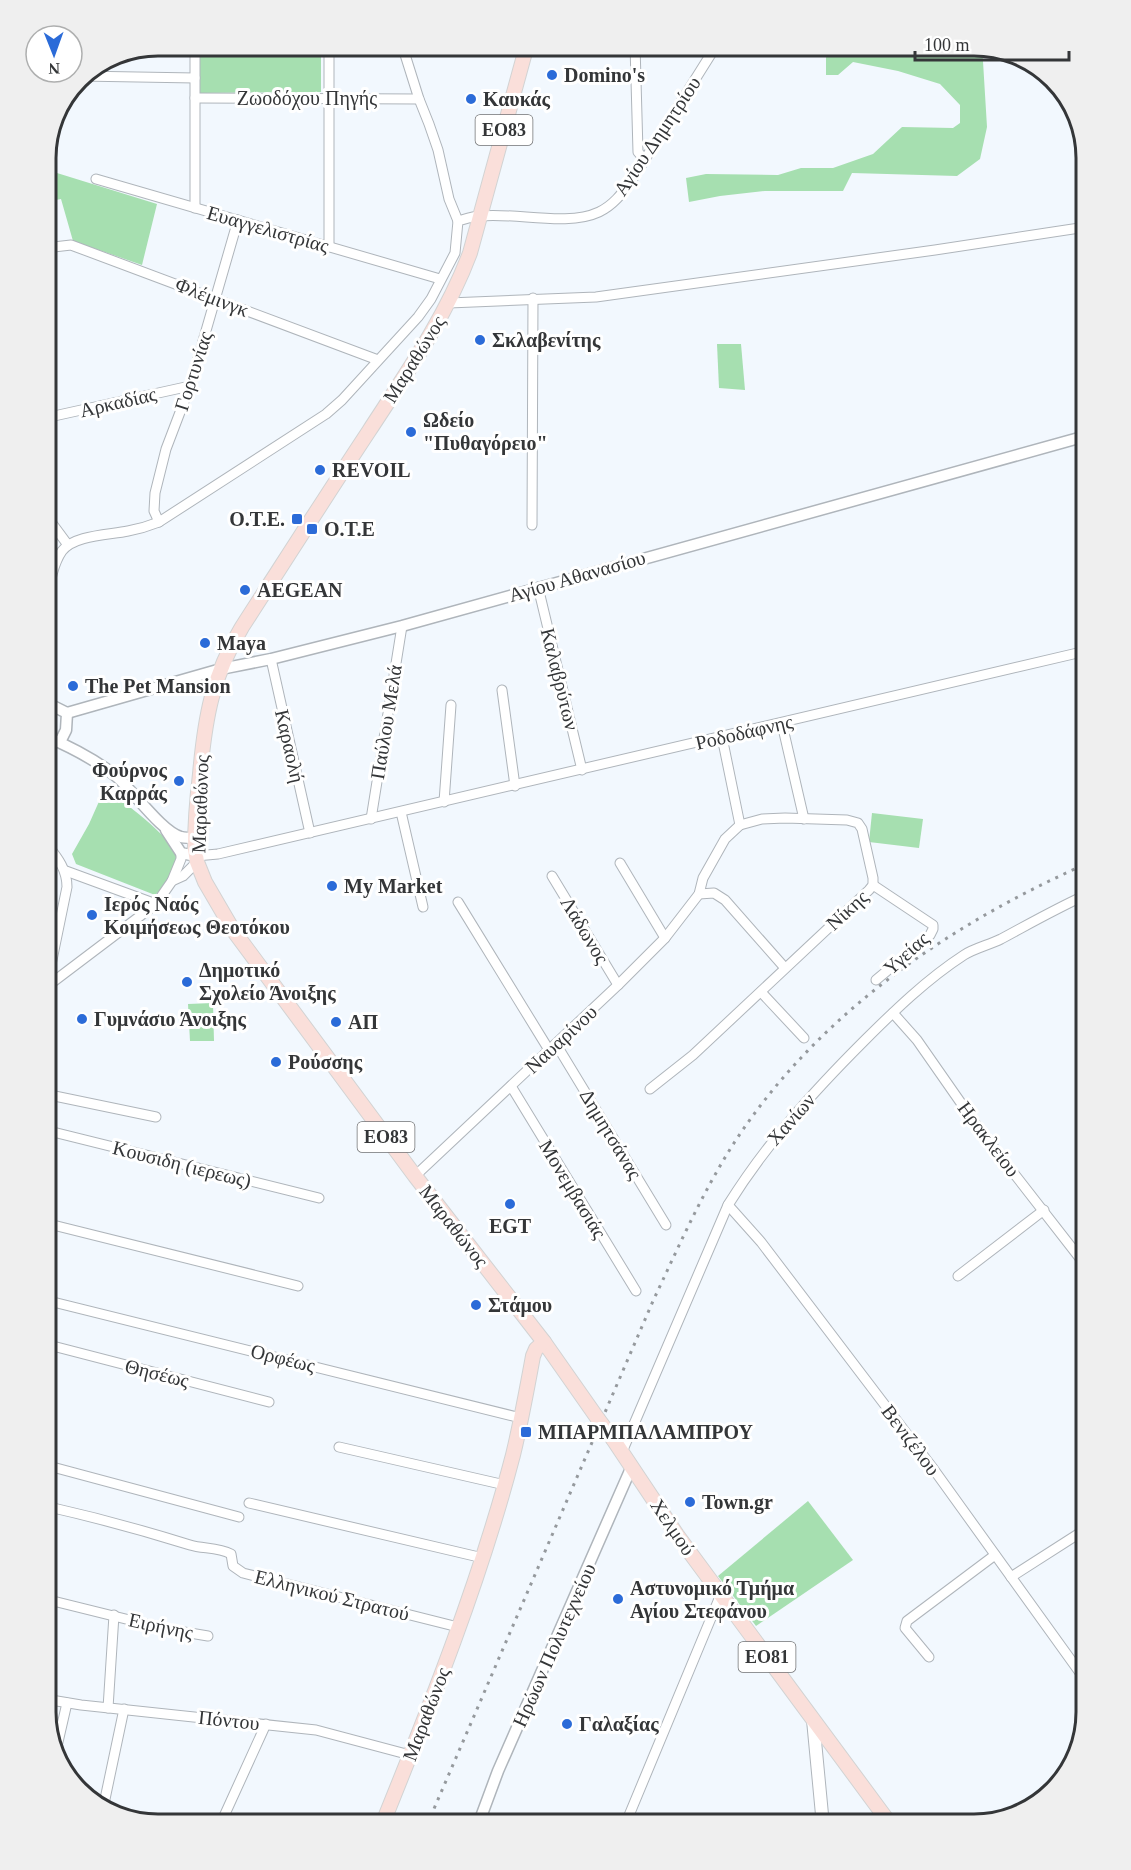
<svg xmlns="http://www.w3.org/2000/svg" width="1131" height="1870" font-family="Georgia,serif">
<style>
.green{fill:#a6dfb0}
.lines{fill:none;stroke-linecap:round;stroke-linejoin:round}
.minor-casing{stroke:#afb5bb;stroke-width:11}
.tertiary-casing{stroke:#afb5bb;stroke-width:13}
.secondary-casing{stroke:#afb5bb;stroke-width:14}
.primary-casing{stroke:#d2d3d3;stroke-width:16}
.minor{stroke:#fff;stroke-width:9}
.tertiary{stroke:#fff;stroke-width:10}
.secondary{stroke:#fff;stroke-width:12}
.primary{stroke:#fadfda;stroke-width:14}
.rail{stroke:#95999d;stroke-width:3;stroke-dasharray:3 6;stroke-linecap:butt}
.primary-bridge-casing{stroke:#d2d3d3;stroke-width:16;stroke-linecap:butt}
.primary-bridge{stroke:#fadfda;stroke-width:14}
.poi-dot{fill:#2b6bd8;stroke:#fff;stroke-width:2}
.labels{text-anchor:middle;stroke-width:6;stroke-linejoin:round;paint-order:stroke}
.shield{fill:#fff;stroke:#717274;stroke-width:1.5}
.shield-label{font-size:18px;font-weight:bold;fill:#343638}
.poi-label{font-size:20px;font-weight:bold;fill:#343638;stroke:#fff;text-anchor:start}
.street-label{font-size:20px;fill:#343638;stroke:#fff}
.rim{fill:none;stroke:#343638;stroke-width:3}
</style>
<rect width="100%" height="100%" fill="#f2f8fe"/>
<g class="green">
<polygon points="199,45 321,45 321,92 200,93"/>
<polygon points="826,45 982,45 987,127 980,159 957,176 852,173 843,191 765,191 720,196 689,202 686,178 706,174 778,175 801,168 833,168 873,154 902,127 953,128 960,123 960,105 940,84 898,71 853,62 838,75 826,75"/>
<polygon points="45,173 57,173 157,204 142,265 73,241 61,199 45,202"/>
<polygon points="717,344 741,344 745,390 719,388"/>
<path d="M105 788C122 801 171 836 176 855 179 868 164 887 155 895L76 864 72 854 89 824Z"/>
<polygon points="872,813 923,819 919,848 869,842"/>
<polygon points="213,1003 214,1041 190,1041 188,1004"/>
<polygon points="808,1501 853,1560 756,1626 718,1576"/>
</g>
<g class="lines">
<defs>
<g id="minor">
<polyline points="329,45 329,247"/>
<polyline points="402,45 419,99 429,124 438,150 449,199 458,221"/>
<polyline points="635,45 638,152 644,159"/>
<polyline points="80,76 195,78"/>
<polyline points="195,98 419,99"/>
<polyline points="96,179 440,279"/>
<polyline points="195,208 195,45"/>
<polyline points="45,248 71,245 378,360"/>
<polyline points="449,303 596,297 935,250 1086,227"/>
<polyline points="45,418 190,386"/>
<polyline points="45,514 68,545"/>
<polyline points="159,522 154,511 155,493 166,449 190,386 238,220"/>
<polyline points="532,525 533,298"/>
<polyline points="538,587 582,770"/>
<path d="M45 609C49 591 51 567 62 551 74 535 109 535 128 531 139 529 149 526 159 522L326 414 342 400 418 317 431 299 455 253 458 221C465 219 473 216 480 216 516 212 567 227 599 212 614 205 623 192 632 180L716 46"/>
<polyline points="271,659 310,833"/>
<polyline points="502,690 515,786"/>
<polyline points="782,724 804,819"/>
<polyline points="722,737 740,825"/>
<polyline points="444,802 451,705"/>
<polyline points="401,812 423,907"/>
<polyline points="371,819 402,626"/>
<polyline points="196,856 218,854 1086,651"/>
<polyline points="620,863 665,938"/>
<polyline points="66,871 156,904"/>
<polyline points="552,876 618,985"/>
<polyline points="172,881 181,859 181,853"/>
<polyline points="873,885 933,925 933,929 930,935 876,980"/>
<polyline points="699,894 714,893 725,900 785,968"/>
<polyline points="458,902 549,1050"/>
<polyline points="45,988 156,904 172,881 183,876 197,862"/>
<polyline points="761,992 804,1038"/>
<path d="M45 994 67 887C67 868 56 856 45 842"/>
<polyline points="893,1013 917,1040 977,1126 1086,1266"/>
<polyline points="556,1044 666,1225"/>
<polyline points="511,1086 636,1291"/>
<polyline points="45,1094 156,1117"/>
<polyline points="45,1130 319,1198"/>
<polyline points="415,1176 618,985 665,938 699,894 703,878 725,839 740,825 762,819 785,818 847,820 858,823 862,829 873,878 873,885 869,890 693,1055 650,1089"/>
<polyline points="728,1205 761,1242 932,1467 1086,1681"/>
<polyline points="45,1223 298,1286"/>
<polyline points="958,1276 1044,1210"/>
<polyline points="45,1300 521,1418"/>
<polyline points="45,1344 269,1402"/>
<polyline points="339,1447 505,1485"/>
<path d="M622 1452 728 1205C766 1144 813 1092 864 1041 894 1011 927 979 964 955 975 948 989 945 1001 939 1029 924 1057 908 1086 895"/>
<polyline points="45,1465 239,1517"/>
<polyline points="249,1503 483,1558"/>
<path d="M45 1506C94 1517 142 1530 190 1545 203 1549 218 1547 231 1554L233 1566 243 1573 458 1627"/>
<polyline points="1011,1577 1086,1529"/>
<polyline points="45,1599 166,1629 208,1636"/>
<polyline points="929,1657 905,1628 907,1621 995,1555"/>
<polyline points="45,1699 81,1705 316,1730 410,1755"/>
<polyline points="108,1708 114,1615"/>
<polyline points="55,1755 67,1703"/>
<polyline points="105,1799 124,1709"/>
<polyline points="220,1825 266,1724"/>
<polyline points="625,1825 721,1594"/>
</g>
<g id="tertiary">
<polyline points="45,702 67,713 66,730 60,742"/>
<polyline points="67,713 221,669 271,659 402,626 1086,436"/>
<path d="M45 736C71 747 96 760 117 777 134 792 162 832 181 837 186 838 191 838 195 838"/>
<polyline points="166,830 181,853 196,856"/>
<polyline points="478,1825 498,1771 632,1466"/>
</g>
<polyline id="secondary" points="813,1720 823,1825"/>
<g id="primary">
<path d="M527 45 470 253C446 317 406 374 369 431 326 496 284 562 242 627 212 676 205 718 200 774 197 799 195 824 195 849L197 862 205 882 233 930 415 1176 544 1342 598 1419"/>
<polyline points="613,1439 677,1535 891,1825"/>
<path d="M382 1825C431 1704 480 1581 513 1455 521 1422 527 1389 533 1356L536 1349 544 1342"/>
</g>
</defs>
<use href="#minor" class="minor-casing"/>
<use href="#tertiary" class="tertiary-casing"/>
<use href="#secondary" class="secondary-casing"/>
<use href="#primary" class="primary-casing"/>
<use href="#minor" class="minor"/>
<use href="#tertiary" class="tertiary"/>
<use href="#secondary" class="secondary"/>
<use href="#primary" class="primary"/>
<path class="rail" d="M427 1825 653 1301C678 1248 702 1193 734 1143 817 1015 948 925 1086 864"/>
<defs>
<polyline id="primary-bridge" points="598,1419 613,1439"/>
</defs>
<use href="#primary-bridge" class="primary-bridge-casing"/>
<use href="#primary-bridge" class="primary-bridge"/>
</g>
<g class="poi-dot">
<circle cx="552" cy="75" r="6"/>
<circle cx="471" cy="99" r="6"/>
<circle cx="480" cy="340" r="6"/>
<circle cx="411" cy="432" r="6"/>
<circle cx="320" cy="470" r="6"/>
<rect x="291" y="513" width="12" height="12" rx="3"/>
<rect x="306" y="523" width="12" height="12" rx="3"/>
<circle cx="245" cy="590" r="6"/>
<circle cx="205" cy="643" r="6"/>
<circle cx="73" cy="686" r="6"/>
<circle cx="179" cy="781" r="6"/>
<circle cx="332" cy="886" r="6"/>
<circle cx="92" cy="915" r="6"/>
<circle cx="187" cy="982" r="6"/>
<circle cx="82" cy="1019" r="6"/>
<circle cx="336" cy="1022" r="6"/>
<circle cx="276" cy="1062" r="6"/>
<circle cx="510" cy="1204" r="6"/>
<circle cx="476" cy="1305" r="6"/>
<rect x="520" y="1426" width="12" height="12" rx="3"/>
<circle cx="690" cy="1502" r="6"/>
<circle cx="618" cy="1599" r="6"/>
<circle cx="567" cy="1724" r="6"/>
</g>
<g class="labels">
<g class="shield">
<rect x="475.5" y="115" width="57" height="30" rx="4.5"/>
<rect x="357.5" y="1122" width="57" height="30" rx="4.5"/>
<rect x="738.5" y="1642" width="57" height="30" rx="4.5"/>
</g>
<g class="shield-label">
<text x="504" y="136">ΕΟ83</text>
<text x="386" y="1143">ΕΟ83</text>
<text x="767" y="1663">ΕΟ81</text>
</g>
<g class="poi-label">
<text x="564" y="82">Domino's</text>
<text x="483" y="106">Καυκάς</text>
<text x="492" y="347">Σκλαβενίτης</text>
<text x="423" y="427">Ωδείο<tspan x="423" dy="23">"Πυθαγόρειο"</tspan></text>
<text x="332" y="477">REVOIL</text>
<text x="285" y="526" text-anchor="end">Ο.Τ.Ε.</text>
<text x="324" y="536">Ο.Τ.Ε</text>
<text x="257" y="597">AEGEAN</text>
<text x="217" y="650">Maya</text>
<text x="85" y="693">The Pet Mansion</text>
<text x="167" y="777" text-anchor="end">Φούρνος<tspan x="167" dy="23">Καρράς</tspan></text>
<text x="344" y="893">My Market</text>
<text x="104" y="911">Ιερός Ναός<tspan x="104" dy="23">Κοιμήσεως Θεοτόκου</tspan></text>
<text x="199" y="977">Δημοτικό<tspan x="199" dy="23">Σχολείο Άνοιξης</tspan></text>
<text x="94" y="1026">Γυμνάσιο Άνοιξης</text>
<text x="348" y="1029">ΑΠ</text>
<text x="288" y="1069">Ρούσσης</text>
<text x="510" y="1233" text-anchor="middle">EGT</text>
<text x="488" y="1312">Στάμου</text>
<text x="538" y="1439">ΜΠΑΡΜΠΑΛΑΜΠΡΟΥ</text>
<text x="702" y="1509">Town.gr</text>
<text x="630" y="1595">Αστυνομικό Τμήμα<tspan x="630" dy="23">Αγίου Στεφάνου</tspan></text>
<text x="579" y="1731">Γαλαξίας</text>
</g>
<g class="street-label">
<text x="307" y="105">Ζωοδόχου Πηγής</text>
<text transform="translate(657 136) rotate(-56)" y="7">Αγίου Δημητρίου</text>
<text transform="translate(268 229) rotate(16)" y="7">Ευαγγελιστρίας</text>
<text transform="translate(212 297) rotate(21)" y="7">Φλέμινγκ</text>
<text transform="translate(414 359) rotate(-58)" y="7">Μαραθώνος</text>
<text transform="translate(193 371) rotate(-72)" y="7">Γορτυνίας</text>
<text transform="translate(118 402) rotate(-13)" y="7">Αρκαδίας</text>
<text transform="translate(577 576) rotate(-16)" y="7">Αγίου Αθανασίου</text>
<text transform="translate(560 679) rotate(76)" y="7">Καλαβρύτων</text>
<text transform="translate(386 722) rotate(-81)" y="7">Παύλου Μελά</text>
<text transform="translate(744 732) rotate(-13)" y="7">Ροδοδάφνης</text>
<text transform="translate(290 746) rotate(77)" y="7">Καραολή</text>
<text transform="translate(200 804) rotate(-88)" y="7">Μαραθώνος</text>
<text transform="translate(847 910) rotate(-43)" y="7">Νίκης</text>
<text transform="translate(585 930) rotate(59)" y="7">Λάδωνος</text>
<text transform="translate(906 953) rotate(-42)" y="7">Υγείας</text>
<text transform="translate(561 1039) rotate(-43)" y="7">Ναυαρίνου</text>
<text transform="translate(791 1119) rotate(-49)" y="7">Χανίων</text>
<text transform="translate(611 1134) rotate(59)" y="7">Δημητσάνας</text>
<text transform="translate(989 1139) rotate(53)" y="7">Ηρακλείου</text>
<text transform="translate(182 1164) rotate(14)" y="7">Κουσιδη (ιερεως)</text>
<text transform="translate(573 1189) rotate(59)" y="7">Μονεμβασιάς</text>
<text transform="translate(454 1226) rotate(52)" y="7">Μαραθώνος</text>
<text transform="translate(283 1358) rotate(14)" y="7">Ορφέως</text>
<text transform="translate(157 1373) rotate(14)" y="7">Θησέως</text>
<text transform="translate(911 1440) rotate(53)" y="7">Βενιζέλου</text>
<text transform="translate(673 1527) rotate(56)" y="7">Χελμού</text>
<text transform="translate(332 1595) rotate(14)" y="7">Ελληνικού Στρατού</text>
<text transform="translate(161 1626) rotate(12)" y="7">Ειρήνης</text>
<text transform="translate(554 1645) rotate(-66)" y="7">Ηρώων Πολυτεχνείου</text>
<text transform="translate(426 1714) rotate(-69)" y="7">Μαραθώνος</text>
<text transform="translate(229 1720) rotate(6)" y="7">Πόντου</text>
</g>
</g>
<path d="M0 0H1131V1870H0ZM158 56H974A102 102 0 0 1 1076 158V1712A102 102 0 0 1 974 1814H158A102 102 0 0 1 56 1712V158A102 102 0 0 1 158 56Z" fill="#efefef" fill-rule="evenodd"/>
<path class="rim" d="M158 56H974A102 102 0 0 1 1076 158V1712A102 102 0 0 1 974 1814H158A102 102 0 0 1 56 1712V158A102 102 0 0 1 158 56Z"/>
<g transform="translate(54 54) rotate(179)"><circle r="28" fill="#ffffff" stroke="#aeafaf" stroke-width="1.5"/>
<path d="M0-4.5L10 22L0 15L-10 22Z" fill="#2b6bd8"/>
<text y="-9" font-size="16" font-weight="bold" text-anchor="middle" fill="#343638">N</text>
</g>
<path d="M915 51v9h154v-9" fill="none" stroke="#343638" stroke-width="3"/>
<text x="924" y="51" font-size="18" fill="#343638" stroke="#ffffff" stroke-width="4.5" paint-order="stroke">100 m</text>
</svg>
